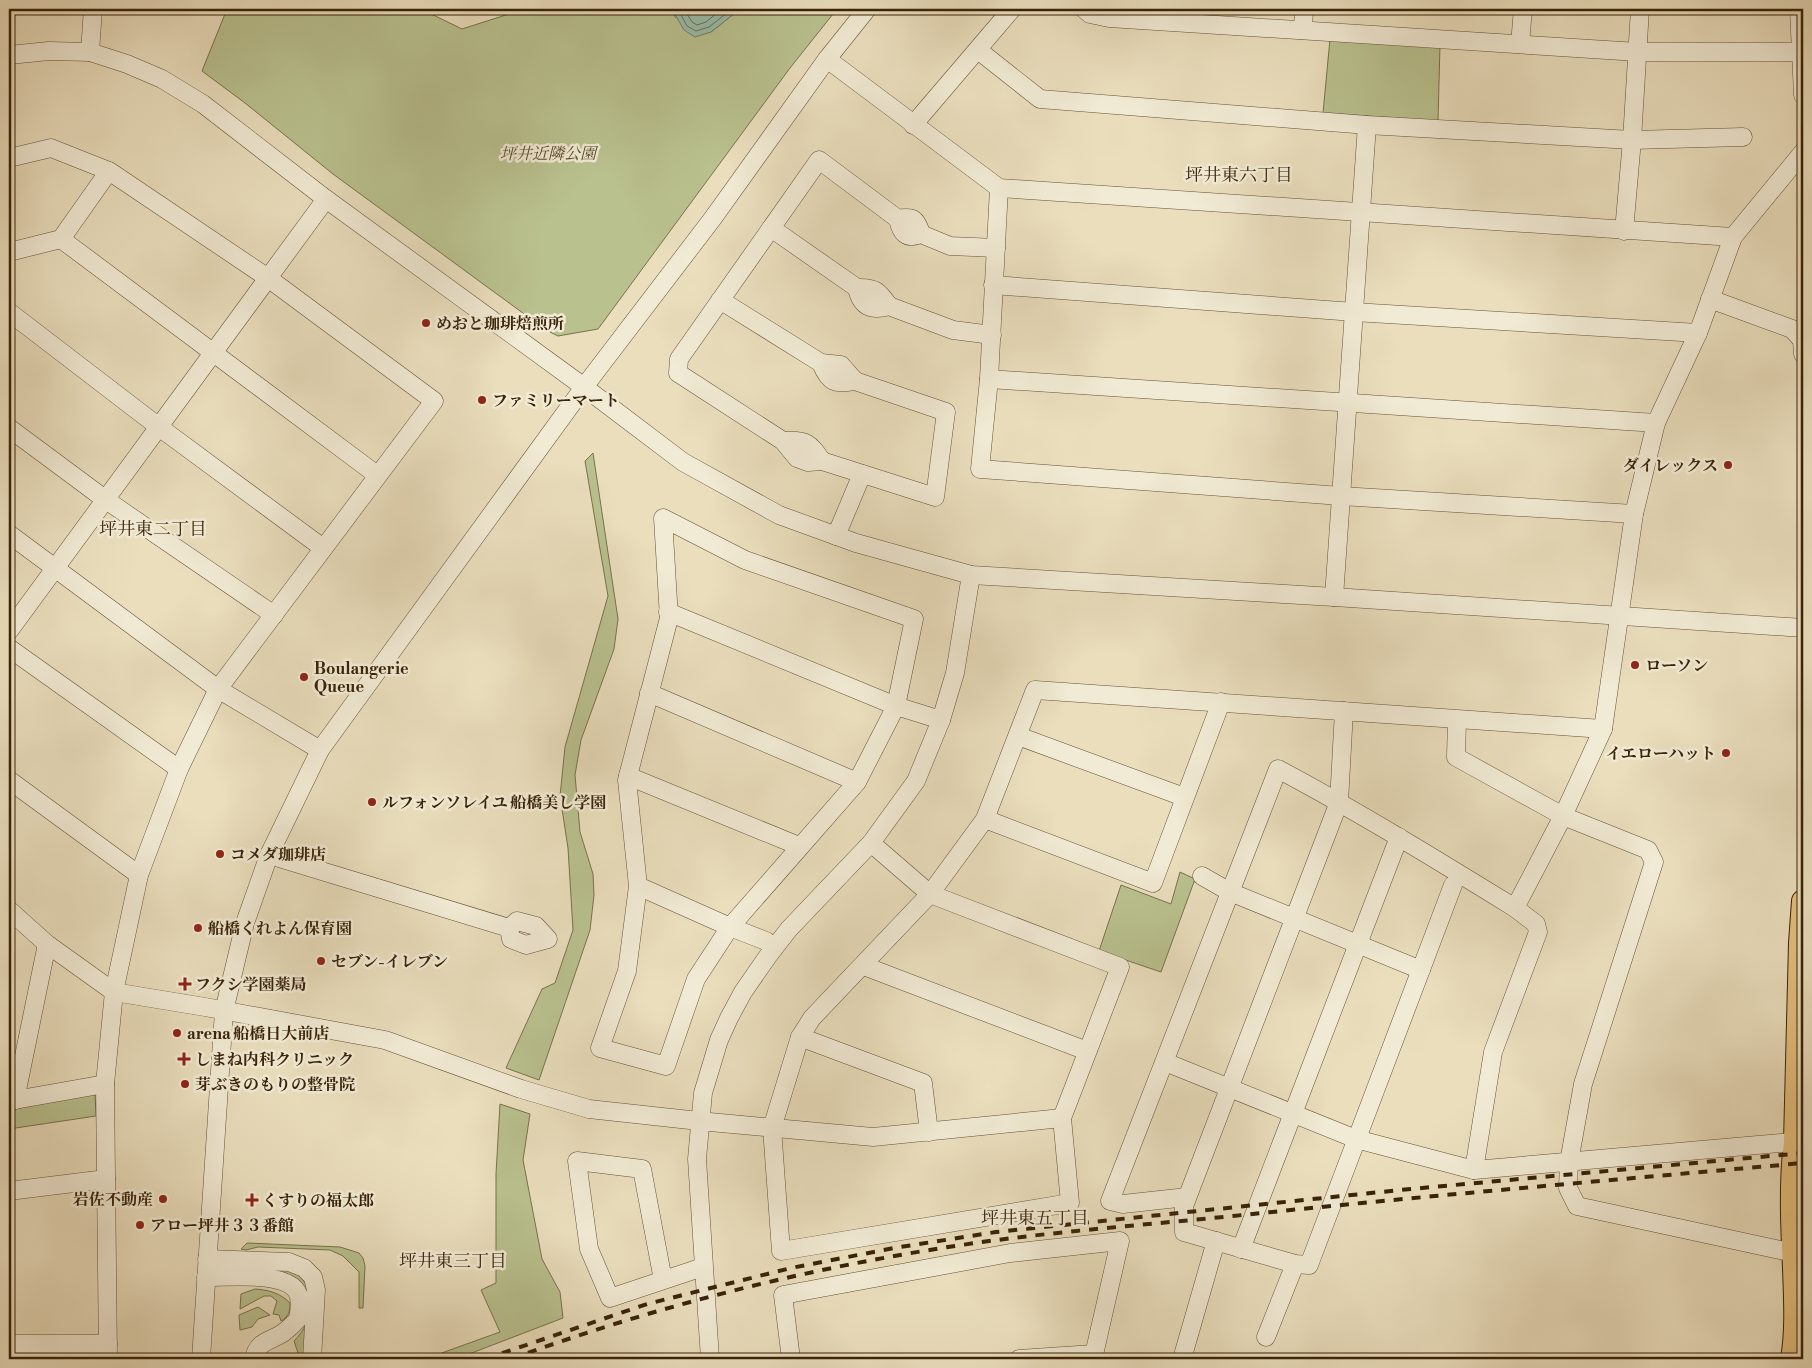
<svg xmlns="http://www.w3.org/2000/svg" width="1812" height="1368" font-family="'Libre Bodoni','Noto Serif JP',serif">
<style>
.green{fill:#b9c18f;stroke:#79724c}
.water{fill:#99bdab;stroke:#737f6a}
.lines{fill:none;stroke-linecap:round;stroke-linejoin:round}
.shore{stroke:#69705a;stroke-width:1}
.minor-casing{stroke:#655236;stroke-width:19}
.major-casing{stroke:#392309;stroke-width:24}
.minor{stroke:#f1ead4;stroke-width:18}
.major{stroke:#e5bf7e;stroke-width:22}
.rail{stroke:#392309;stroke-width:4;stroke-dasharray:9 9;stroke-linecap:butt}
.poi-dot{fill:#8f2418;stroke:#f1ead4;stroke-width:2}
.labels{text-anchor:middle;stroke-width:5;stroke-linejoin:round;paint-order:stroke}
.park-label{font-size:16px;font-style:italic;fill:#594a2a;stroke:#f1ead4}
.poi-label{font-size:16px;font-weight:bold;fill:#392309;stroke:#f1ead4;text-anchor:start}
.neighbourhood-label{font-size:18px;fill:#392309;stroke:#f1ead4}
</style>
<rect width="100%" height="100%" fill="#eadebd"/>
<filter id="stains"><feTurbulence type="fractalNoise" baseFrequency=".004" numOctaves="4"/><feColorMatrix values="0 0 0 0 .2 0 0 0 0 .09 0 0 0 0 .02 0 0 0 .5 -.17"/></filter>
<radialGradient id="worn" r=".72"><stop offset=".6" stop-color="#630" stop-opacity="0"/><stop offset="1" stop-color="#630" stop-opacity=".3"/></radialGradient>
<g class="green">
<polygon points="227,9 421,9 462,29 515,12 517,9 672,9 675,17 711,32 740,9 837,9 790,68 598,329 558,336 546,330 333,174 245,103 202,71"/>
<polygon points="1330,39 1440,45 1438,121 1323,113"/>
<polygon points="593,453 618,619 614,649 581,740 575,775 580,832 593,874 594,895 590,930 539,1080 506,1068 542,989 555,983 573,930 568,848 560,796 565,747 608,596 585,461"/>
<polygon points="1180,872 1195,879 1161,972 1099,951 1121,885 1171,904"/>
<polygon points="95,1094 96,1116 9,1129 9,1109"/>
<polygon points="500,1104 530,1114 523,1160 542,1259 560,1292 563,1318 456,1359 425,1359 500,1332 481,1290 496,1283 496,1174"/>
<polygon points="247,1243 340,1247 359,1253 363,1258 365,1266 363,1308 359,1308 359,1272 343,1256 330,1250 258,1247 246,1250 241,1249"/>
<path d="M245 1268C275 1268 297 1261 311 1293L304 1359H300L294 1341C306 1328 308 1323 308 1306 308 1268 273 1271 245 1268Z"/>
<path d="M255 1289C269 1290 280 1293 290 1303 290 1312 289 1316 281 1321L279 1315 273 1314 277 1301 271 1296H264L240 1309 241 1294Z"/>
<polygon points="258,1307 270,1315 258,1319 252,1327 240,1330 239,1315"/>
</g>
<polygon class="water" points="672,9 740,9 711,32 695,37 684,30"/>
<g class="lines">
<g class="shore">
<polyline points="678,9 687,26 696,31 709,27 732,9"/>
<polyline points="684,9 692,22 697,25 706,22 722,9"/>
</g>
<defs>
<g id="minor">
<polyline points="1084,9 1090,14 1109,18 1638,52 1800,52"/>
<polyline points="1799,9 1803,95"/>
<polyline points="1303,30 1304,9"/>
<polyline points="1520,44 1523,9"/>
<polyline points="978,50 1040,99 1367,125 1632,140 1743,137"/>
<polyline points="90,52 93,9"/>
<polyline points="9,55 49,51 90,52 127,64 162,79 203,104 326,199 584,387 683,462 779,515 856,543 971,575 1334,597 1803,628"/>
<polyline points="827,59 999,188 1733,237"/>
<polyline points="913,125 1012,9"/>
<polyline points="9,158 51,148 109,171 268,278 434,401 218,689 179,769 139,875 114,992 105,1084 108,1359"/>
<polyline points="999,188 989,379 980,469 1341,496 1634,514"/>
<path d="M898 219C913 216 917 219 921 234"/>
<path d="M771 228 857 288C861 307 871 311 889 306L953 330 992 335"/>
<polyline points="1624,231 1632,140 1640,9"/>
<polyline points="61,239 377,475"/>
<polyline points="9,252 61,239 109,171"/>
<polyline points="993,285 1354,312 1698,333"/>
<path d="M857 288C876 287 879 292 889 306"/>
<polyline points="1710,299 1792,329 1802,340 1803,354"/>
<path d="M720 300 821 363C829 383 834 384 855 381L946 412 935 497 822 461 808 462 797 458 783 441 678 373 679 359 819 160 898 219C901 233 906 240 921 234L950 246 996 248"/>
<polyline points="9,312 159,427 323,548"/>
<polyline points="821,363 841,365 855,381"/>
<polyline points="989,379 1656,423"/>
<polyline points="9,428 106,500 274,615"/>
<path d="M783 441C806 439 810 443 822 461"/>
<polyline points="9,534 218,689 320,750"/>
<polyline points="836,536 862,474"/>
<polyline points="1334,597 1367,125"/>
<polyline points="668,612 896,706 941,720"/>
<polyline points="9,631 326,199"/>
<polyline points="9,648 179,769"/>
<polyline points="649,693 857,782"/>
<polyline points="1344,711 1339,802 1184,1206 1184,1232 1295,1264 1309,1265 1453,885"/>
<polyline points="1018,736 1184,797"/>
<polyline points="628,776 799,846"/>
<polyline points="9,780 139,875"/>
<polyline points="985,819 1153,883 1221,702"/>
<polyline points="871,843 930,894 1120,967 1062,1118 1070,1203 781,1251 772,1128 800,1037 812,1018 930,894 985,819 1035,690 1603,729"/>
<polyline points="269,855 509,928 517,921 536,926 548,939 526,945 511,939 509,928"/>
<polyline points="1202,876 1230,892 1421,970"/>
<polyline points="638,886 730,927 857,782 896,706 914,619 745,560 663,518 669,618 627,780 638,886 627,971 600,1048 666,1066 696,979 730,927 766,941 774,948"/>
<polyline points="9,910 47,944 114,992 205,1007 385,1040 521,1089 589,1109 699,1121 873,1137 1062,1118"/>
<polyline points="864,966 1087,1051"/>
<polyline points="800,1037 923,1083 929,1132"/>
<polyline points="1165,1062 1356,1139 1474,1170 1803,1141"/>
<polyline points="15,1100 47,944"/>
<polyline points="9,1101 105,1084"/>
<polyline points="1474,1170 1493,1052 1538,932 1536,924 1515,908"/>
<polyline points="9,1191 106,1179"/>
<path d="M1187 1197 1123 1204 1110 1201 1278 769C1359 812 1437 860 1515 908L1563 816 1456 757 1457 720"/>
<polyline points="1241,1249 1399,837"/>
<polyline points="1794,1253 1577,1206 1568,1188 1569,1162 1583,1084 1654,862 1648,850 1563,816 1603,729 1634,514 1656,423 1698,333 1733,237 1803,152"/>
<polyline points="207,1259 289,1262 304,1268 313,1277 316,1290 312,1359"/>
<path d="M206 1277C228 1277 280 1272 295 1289 302 1297 300 1309 298 1319 294 1324 288 1329 283 1333 269 1342 257 1341 254 1359"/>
<polyline points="663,1280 642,1169 577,1161 589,1249 610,1298 703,1267"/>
<polyline points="1266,1337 1295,1264"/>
<polyline points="9,1344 108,1344"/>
<polyline points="201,1359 224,1011 245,923 269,855 320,750 584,387 713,218 827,59 867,9"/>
<polyline points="710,1359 697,1159 703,1093 719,1040 729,1018 743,992 768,956 789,929 871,843 916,781 941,720 955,673 971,575"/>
<polyline points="791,1359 783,1295 1010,1253 1120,1241 1093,1359"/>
<polyline points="1019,1359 1094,1354"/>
<polyline points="1182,1359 1216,1241"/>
</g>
<path id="major" d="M1792 1359C1797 1329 1795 1298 1794 1268 1792 1226 1790 1184 1795 1142L1800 943 1803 901"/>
</defs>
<use href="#minor" class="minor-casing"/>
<use href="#major" class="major-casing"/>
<use href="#minor" class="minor"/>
<use href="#major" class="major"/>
<g class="rail">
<polyline points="485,1359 647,1304 791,1268 894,1248 996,1232 1400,1190 1803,1153"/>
<path d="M511 1359C667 1302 832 1262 997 1240 1075 1230 1154 1224 1233 1216 1423 1196 1613 1180 1803 1163"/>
</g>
</g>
<g class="poi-dot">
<circle cx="426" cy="323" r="5"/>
<circle cx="482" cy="400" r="5"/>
<circle cx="1728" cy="465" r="5"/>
<circle cx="1635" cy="665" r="5"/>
<circle cx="304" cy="677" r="5"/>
<circle cx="1726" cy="753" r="5"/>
<circle cx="372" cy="802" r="5"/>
<circle cx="220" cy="854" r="5"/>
<circle cx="198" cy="928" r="5"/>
<circle cx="321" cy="961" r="5"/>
<path d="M182.5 976.5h5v5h5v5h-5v5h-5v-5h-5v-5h5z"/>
<circle cx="177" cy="1033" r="5"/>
<path d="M181.5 1051.5h5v5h5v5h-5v5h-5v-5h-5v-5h5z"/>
<circle cx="185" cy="1084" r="5"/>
<circle cx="163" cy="1199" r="5"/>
<path d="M249.5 1192.5h5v5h5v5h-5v5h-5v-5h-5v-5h5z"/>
<circle cx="140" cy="1225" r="5"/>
</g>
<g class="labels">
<g class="park-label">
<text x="548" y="159">坪井近隣公園</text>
</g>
<g class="poi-label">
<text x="436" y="329">めおと珈琲焙煎所</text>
<text x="492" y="406">ファミリーマート</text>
<text x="1718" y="471" text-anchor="end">ダイレックス</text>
<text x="1645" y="671">ローソン</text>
<text x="314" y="674">Boulangerie<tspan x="314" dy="18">Queue</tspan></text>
<text x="1716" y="759" text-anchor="end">イエローハット</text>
<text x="382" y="808">ルフォンソレイユ 船橋美し学園</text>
<text x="230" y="860">コメダ珈琲店</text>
<text x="208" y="934">船橋くれよん保育園</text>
<text x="331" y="967">セブン-イレブン</text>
<text x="195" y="990">フクシ学園薬局</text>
<text x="187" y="1039">arena 船橋日大前店</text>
<text x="195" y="1065">しまね内科クリニック</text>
<text x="195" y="1090">芽ぶきのもりの整骨院</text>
<text x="153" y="1205" text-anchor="end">岩佐不動産</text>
<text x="262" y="1206">くすりの福太郎</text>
<text x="150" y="1231">アロー坪井３３番館</text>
</g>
<g class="neighbourhood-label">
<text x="1239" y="181">坪井東六丁目</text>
<text x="153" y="535">坪井東二丁目</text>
<text x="1035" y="1224">坪井東五丁目</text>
<text x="453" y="1267">坪井東三丁目</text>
</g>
</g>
<rect width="1812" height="1368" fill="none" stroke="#eadebd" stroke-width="30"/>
<rect x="10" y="10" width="1792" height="1348" fill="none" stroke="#392309" stroke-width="2.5"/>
<rect x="15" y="15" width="1782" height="1338" fill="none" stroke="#392309"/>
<rect width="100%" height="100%" filter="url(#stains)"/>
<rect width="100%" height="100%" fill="url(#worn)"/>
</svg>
